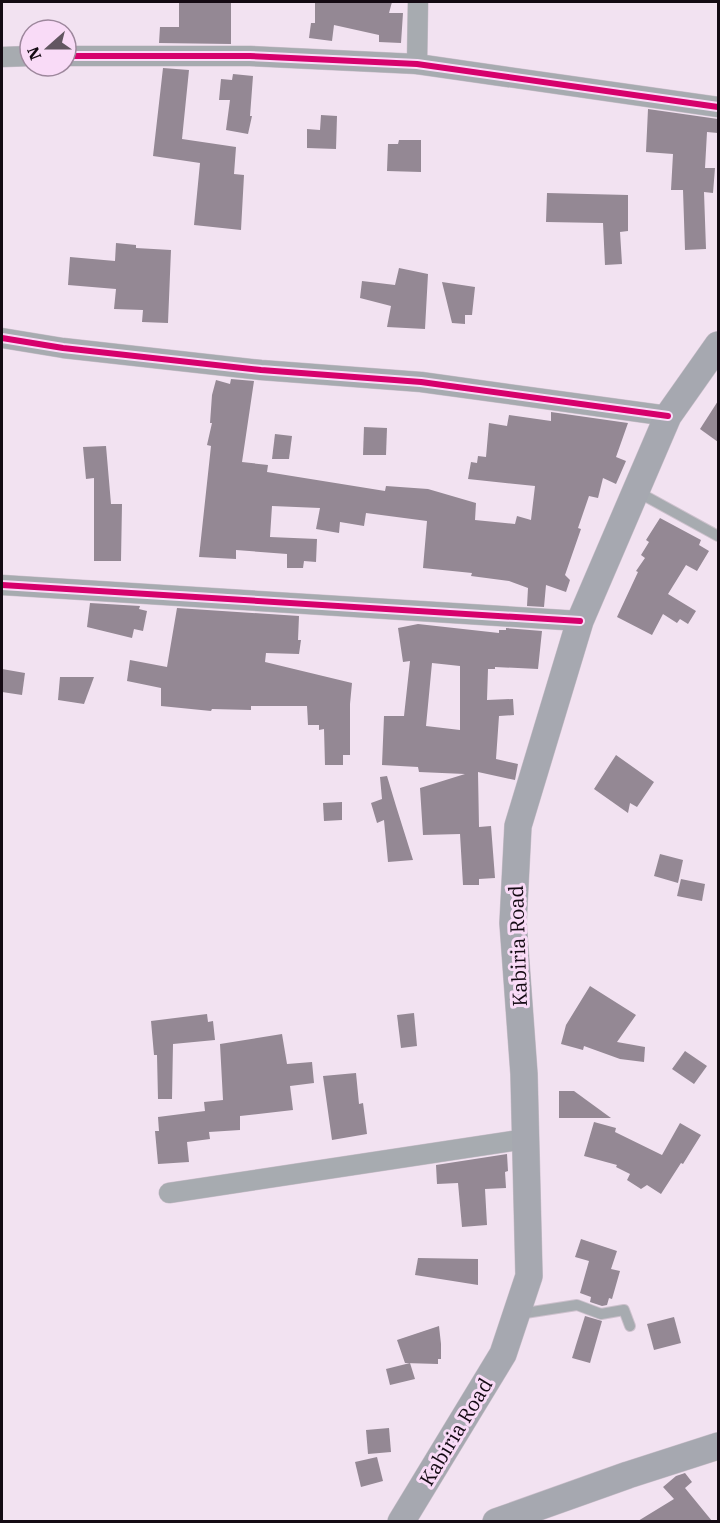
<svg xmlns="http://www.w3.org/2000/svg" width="720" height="1523" font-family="'IBM Plex Serif',serif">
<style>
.building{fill:#948894;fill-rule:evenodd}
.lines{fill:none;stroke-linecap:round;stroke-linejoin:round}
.service-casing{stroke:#cdc1cd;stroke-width:12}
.minor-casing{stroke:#cdc1cd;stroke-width:21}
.secondary-casing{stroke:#cdc1cd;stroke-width:28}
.service{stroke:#a7abb0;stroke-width:10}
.minor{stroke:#a7abb0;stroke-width:20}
.secondary{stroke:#a6a8b0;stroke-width:27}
.cycleway-casing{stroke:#f9dbf7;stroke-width:10}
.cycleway{stroke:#d6006c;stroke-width:6}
.labels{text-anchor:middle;stroke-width:6;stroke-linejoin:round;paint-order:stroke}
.street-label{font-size:20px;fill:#140a13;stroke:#f9dbf7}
</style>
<rect width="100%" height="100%" fill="#f2e2f1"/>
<g class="building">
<polygon points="179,2 231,2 231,44 159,43 160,27 179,27"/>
<polygon points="315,2 392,2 389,13 403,13 401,43 379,42 379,35 334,25 332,41 309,38 311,23 315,23"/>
<polygon points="163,68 189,70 182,139 236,147 234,174 244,175 241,230 194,225 200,163 153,156"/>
<polygon points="233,74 253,76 250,116 252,116 248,134 226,130 230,100 219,100 221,79 232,80"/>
<polygon points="648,109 718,119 718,133 707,132 705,168 715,168 713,193 704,192 706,249 685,250 683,190 671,190 673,154 646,152"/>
<polygon points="321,115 337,116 336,149 307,148 307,129 320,130"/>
<polygon points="399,140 421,140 421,172 387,171 388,144 398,144"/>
<polygon points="547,193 628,195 628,231 620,232 622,264 605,265 603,223 546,222"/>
<polygon points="116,243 136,245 136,248 171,250 168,323 142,322 143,310 114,309 116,289 68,285 70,257 115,261"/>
<polygon points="399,268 428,274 425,329 387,327 391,306 360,298 362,281 395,285"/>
<polygon points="442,282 475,287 472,315 465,315 465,324 452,323"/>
<polygon points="231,379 254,381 242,462 268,465 267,472 385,491 386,486 428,489 476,503 475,520 515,524 517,516 531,520 535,486 468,479 471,462 477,463 478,456 486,457 489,423 507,426 509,415 551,421 551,412 628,423 616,457 626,461 616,484 603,478 598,498 589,496 578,528 581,529 565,575 570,580 566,592 546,585 544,607 527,606 528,588 509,581 471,576 472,573 423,568 427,521 366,513 364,526 340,522 339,533 316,529 320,508 272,506 270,537 317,539 316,562 304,561 303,568 287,568 287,554 236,550 236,559 199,557 211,446 207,445 212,423 210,423 212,395 216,380 230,384"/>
<polygon points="718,401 718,442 700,429"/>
<polygon points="364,427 387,428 386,455 363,455"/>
<polygon points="275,434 292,436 289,459 272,459"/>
<polygon points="106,446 111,504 122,504 121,561 94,561 94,478 86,479 83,447"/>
<polygon points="660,518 701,540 699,545 709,551 697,571 686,565 668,594 696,611 688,624 680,619 677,623 663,614 652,635 617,617 638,572 636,571 645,558 641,555 649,542 646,540"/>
<polygon points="90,603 140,606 139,609 147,611 143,631 134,629 132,638 87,627"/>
<polygon points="177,608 299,616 298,640 301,640 299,654 266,653 265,662 352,683 350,704 350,755 343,755 343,765 325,765 324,729 319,730 319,725 308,725 307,706 251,706 251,710 212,709 211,711 161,706 161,688 127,681 130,660 167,667"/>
<path d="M418 624 499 633V630H506V628L542 631 538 669 495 667V669H488L487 700 513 699 514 715 499 716 496 759 518 764 515 780 478 772 479 827 491 826 495 878 479 879V885H463L460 834 423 835 420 788 465 774 419 772 418 767 382 765 384 716H404L410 661 403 662 398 628ZM432 663 460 666V730L426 726Z"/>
<polygon points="2,669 25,673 22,695 2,692"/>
<polygon points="60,677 94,677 84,704 58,700"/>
<polygon points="616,755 654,782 637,807 630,803 628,813 594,789"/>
<polygon points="387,776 396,806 413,860 388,862 384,820 377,823 371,803 382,799 380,777"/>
<polygon points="342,802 342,820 324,821 323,803"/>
<polygon points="660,854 683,860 678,883 654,876"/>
<polygon points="681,879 705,884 702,901 677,896"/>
<polygon points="590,986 636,1015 617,1042 645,1047 644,1062 620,1059 584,1046 583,1050 561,1044 566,1025"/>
<polygon points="414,1013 417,1046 401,1048 397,1015"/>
<polygon points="207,1014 208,1022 213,1021 215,1040 173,1044 172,1099 158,1099 157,1055 154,1055 151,1021"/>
<polygon points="282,1034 287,1064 312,1062 314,1083 290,1086 293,1110 240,1116 240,1130 209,1132 210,1139 187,1142 189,1162 158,1164 155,1131 159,1131 158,1117 205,1111 204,1102 223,1100 220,1044"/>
<polygon points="685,1051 707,1066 694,1084 672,1069"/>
<polygon points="356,1073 359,1104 363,1103 367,1134 332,1140 323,1076"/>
<polygon points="559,1091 574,1091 611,1118 559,1118"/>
<polygon points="594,1122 616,1128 615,1132 662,1155 680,1123 701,1135 683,1164 681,1163 661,1194 647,1185 641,1189 627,1180 630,1174 616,1167 617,1165 584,1156"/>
<polygon points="507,1154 508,1171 505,1172 506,1188 485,1189 487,1225 462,1227 458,1183 437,1184 436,1165"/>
<polygon points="581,1239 617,1251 611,1269 620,1271 612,1299 609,1298 607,1305 602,1306 590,1302 591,1297 580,1293 589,1261 575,1257"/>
<polygon points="418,1258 478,1259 478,1285 415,1275"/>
<polygon points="585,1316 602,1321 590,1363 572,1358"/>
<polygon points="674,1317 681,1343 654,1350 647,1324"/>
<polygon points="439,1326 441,1344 441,1359 438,1359 438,1364 405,1363 397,1340"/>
<polygon points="410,1363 415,1379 390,1385 386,1369"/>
<polygon points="389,1428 391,1452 368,1454 366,1430"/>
<polygon points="377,1457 383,1481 361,1487 355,1462"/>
<polygon points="685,1473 692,1482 685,1488 712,1521 638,1521 674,1499 663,1487 676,1476"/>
</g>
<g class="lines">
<defs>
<g id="service">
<polyline points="636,491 718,536"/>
<polyline points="519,1314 577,1305 601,1314 624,1310 630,1326"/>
</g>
<g id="minor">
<polyline points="66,56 250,56 417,64 718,107"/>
<polyline points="2,57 30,56"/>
<polyline points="417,64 418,2"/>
<polyline points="2,338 63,348 261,370 421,382 668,416"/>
<polyline points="2,585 580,621"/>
<polyline points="169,1193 526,1139"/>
</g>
<g id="secondary">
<polyline points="401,1522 503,1354 529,1276 524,1074 513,923 518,826 580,621 668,416 718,345"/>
<polyline points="496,1522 628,1475 718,1446"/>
</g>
</defs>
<use href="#service" class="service-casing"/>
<use href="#minor" class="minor-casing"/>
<use href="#secondary" class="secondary-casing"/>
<use href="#service" class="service"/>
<use href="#minor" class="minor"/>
<use href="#secondary" class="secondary"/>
<defs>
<g id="cycleway">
<polyline points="66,56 250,56 417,64 718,107"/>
<polyline points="2,338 63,348 261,370 421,382 668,416"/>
<polyline points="2,585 580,621"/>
</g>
</defs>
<use href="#cycleway" class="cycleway-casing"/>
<use href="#cycleway" class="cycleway"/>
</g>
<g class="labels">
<g class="street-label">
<text transform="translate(518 946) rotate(-92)" y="7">Kabiria Road</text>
<text transform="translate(456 1432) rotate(-59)" y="7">Kabiria Road</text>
</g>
</g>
<rect width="720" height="1523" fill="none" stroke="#140a13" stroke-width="6"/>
<g transform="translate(48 48) rotate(249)"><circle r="28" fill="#f9dbf7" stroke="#9d879c" stroke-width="1.5"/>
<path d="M0-4.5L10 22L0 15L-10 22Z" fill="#625661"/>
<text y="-9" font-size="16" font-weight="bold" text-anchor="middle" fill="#140a13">N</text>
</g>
</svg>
